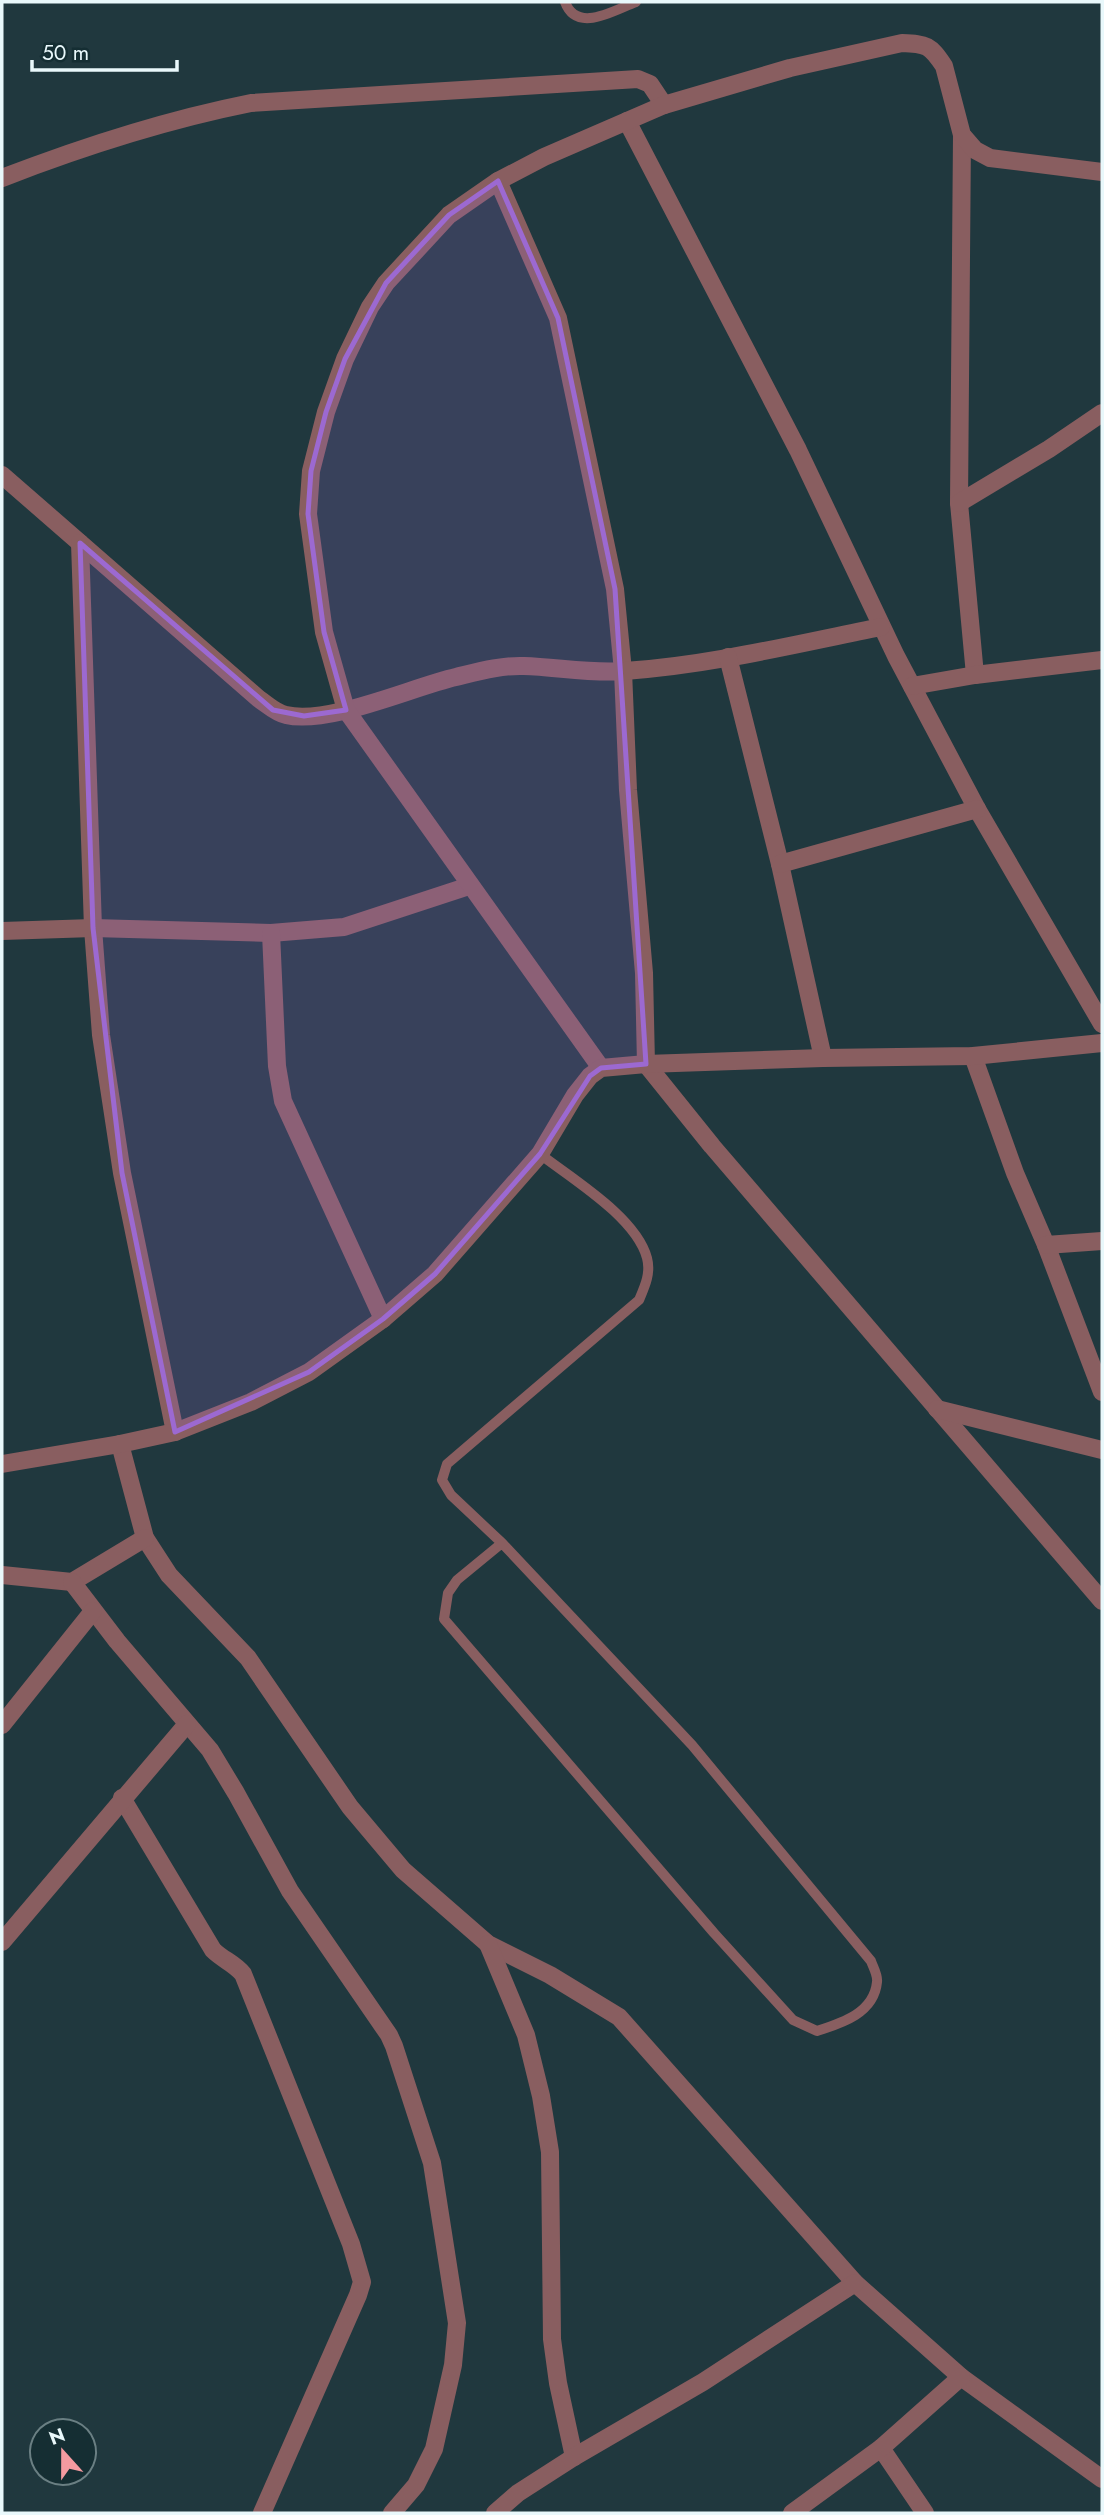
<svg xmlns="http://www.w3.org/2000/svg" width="1104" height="2515" font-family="Jost,sans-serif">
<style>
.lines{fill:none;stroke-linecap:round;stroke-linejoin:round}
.service{stroke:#895e60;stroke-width:10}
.minor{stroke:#895e60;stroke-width:18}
.marked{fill:#9c69d1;fill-opacity:0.2;stroke:#9c69d1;stroke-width:5;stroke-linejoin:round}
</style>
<rect width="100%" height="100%" fill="#20383e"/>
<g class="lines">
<g class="service">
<path d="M565 2C577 34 614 10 636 2"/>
<path d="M502 1543 457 1580 448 1593 444 1619 714 1933 793 2020 817 2031C842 2023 874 2013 877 1982 878 1975 873 1967 871 1961L692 1745 502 1543 451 1495 442 1480 447 1464 639 1300C645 1286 651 1273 647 1258 636 1217 572 1179 540 1154"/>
</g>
<g class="minor">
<polyline points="627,121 798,450 896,656 977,809 1102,1024"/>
<polyline points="962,135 959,503 975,675"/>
<path d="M2 178C82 147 166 120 251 103L638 79 650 84 664 105"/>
<polyline points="498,181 558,318 615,589 623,671 628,790 644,973 646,1064 712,1146 1102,1601"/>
<path d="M2 475 259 699C268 705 276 713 286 715 329 725 412 687 456 677 477 672 502 665 524 666 557 667 592 674 625 671 711 665 796 644 881 627"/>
<polyline points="959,503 1049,449 1102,413"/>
<polyline points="80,543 93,928 101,1035 122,1173 175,1432"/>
<polyline points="728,657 780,864 823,1058"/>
<polyline points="912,686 975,675 1102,660"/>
<polyline points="780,864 977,809"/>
<polyline points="2,931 93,928 271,933 344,927 469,886"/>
<polyline points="271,933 277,1066 283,1101 383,1319"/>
<polyline points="973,1056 1015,1173 1046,1245 1102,1392"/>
<path d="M601 1068 346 710 324 632 308 514 311 471 326 412 345 359 370 307 386 283 449 215 498 181 544 157 664 105 790 68 902 43C927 44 930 45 944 66L962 135 975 150 990 158 1102 172"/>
<polyline points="1046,1245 1102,1241"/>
<polyline points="937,1409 1102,1450"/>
<polyline points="120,1444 145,1538 169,1575 248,1658 350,1807 403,1870 488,1944 550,1975 619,2017 855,2283 961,2377 1102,2479"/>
<polyline points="2,1464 120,1444 175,1432 251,1402 309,1372 383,1319 435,1274 540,1154 575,1095 590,1076 601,1068 646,1064 823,1058 973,1056 1102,1043"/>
<polyline points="2,1575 72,1582 145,1538"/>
<polyline points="72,1582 117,1641 210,1750 236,1793 290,1891 389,2035 394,2046 432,2163 457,2323 453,2365 434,2449 416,2485 392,2513"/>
<polyline points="2,1725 93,1611"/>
<path d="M122 1798 213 1950C223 1960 234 1963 243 1974L351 2244 362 2282 358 2295 262 2513"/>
<polyline points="2,1942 187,1724"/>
<polyline points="488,1944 526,2035 541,2096 550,2152 552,2339 558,2383 574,2457"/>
<polyline points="881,2448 925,2513"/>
<polyline points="495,2513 518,2493 574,2457 703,2382 855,2283"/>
<polyline points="792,2513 881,2448 961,2377"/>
</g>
</g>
<path class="marked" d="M498 181 558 318 615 589 646 1064 601 1068 590 1076 540 1154 435 1274 383 1319 309 1372 175 1432 122 1173 93 928 80 543 273 710 304 716 346 710 324 632 308 514 311 471 326 412 345 359 386 283 449 215Z"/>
<rect width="1104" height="2515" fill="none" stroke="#e9f8fb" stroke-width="7"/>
<g transform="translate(63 2452) rotate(339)"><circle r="33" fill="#152e33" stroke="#6a7f83" stroke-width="2"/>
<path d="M0-5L12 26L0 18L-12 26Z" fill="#f49aa0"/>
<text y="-10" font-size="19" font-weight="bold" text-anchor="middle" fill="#e9f8fb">N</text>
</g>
<path d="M32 60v10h145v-10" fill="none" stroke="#e9f8fb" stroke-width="3.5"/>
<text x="42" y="60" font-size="21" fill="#e9f8fb" stroke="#152e33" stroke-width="5" paint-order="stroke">50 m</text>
</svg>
